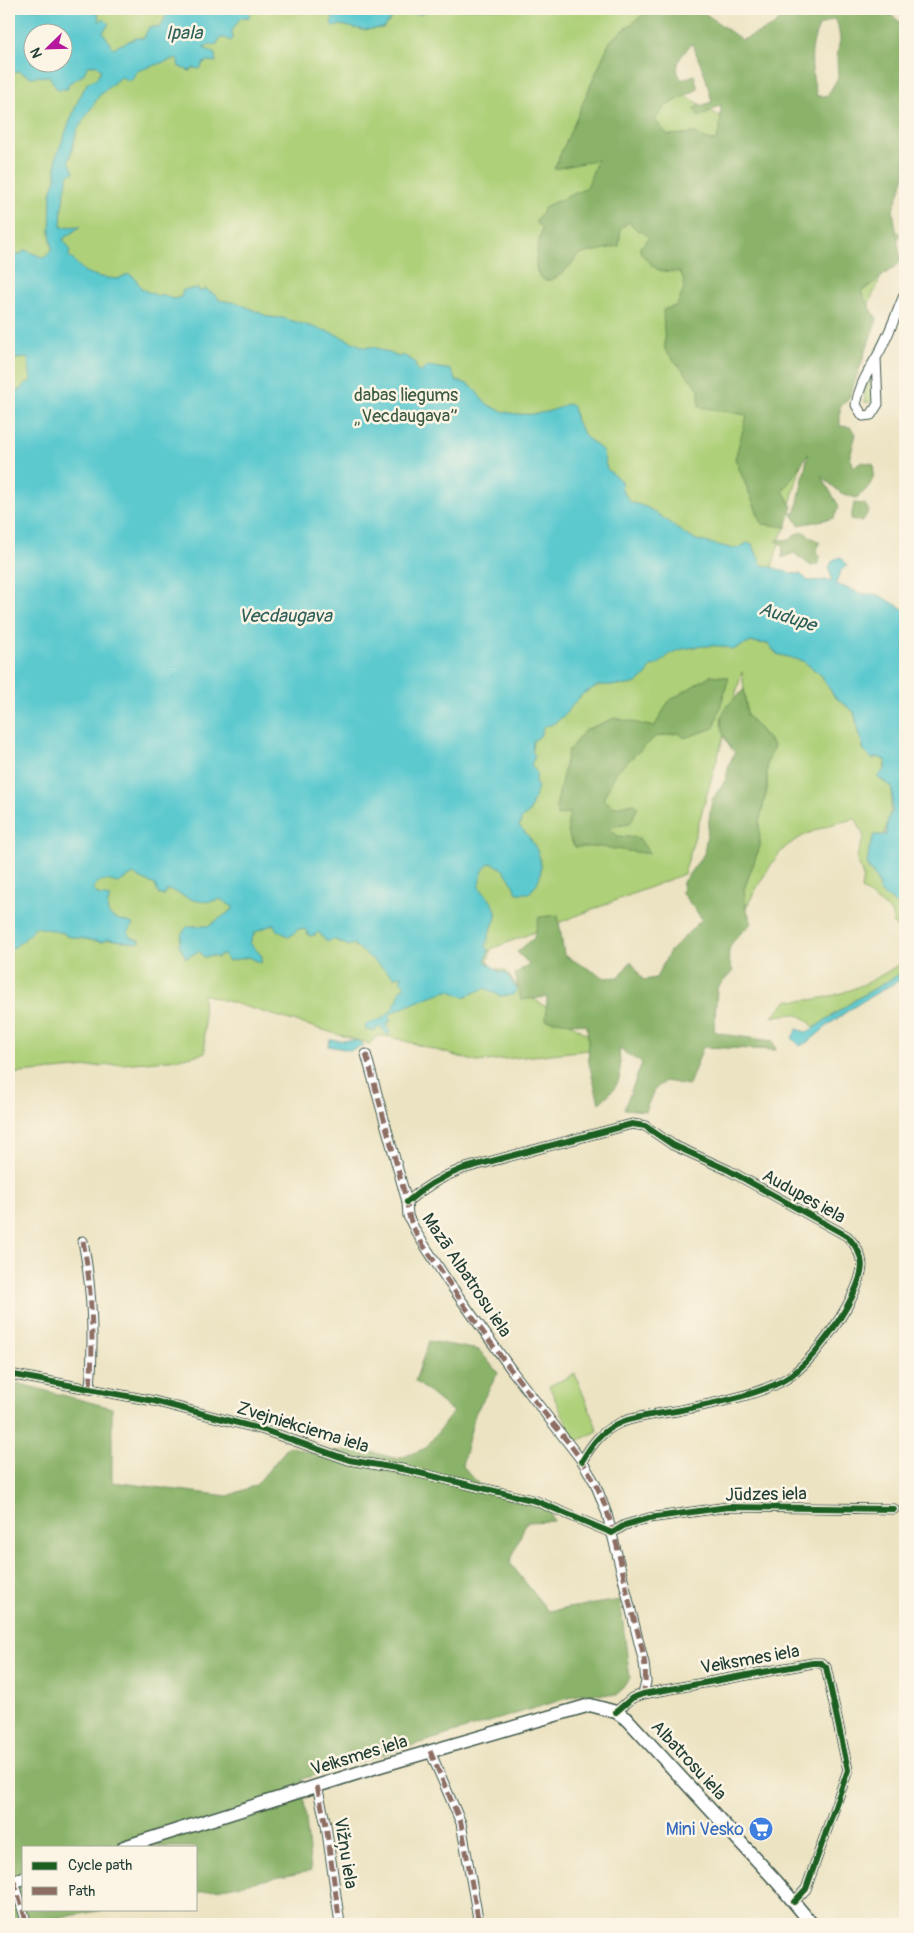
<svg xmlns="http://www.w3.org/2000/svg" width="914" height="1933" font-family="Pangolin,sans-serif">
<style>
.green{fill:#aed079;stroke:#668656;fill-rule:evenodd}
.forest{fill:#8ab269;stroke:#54784e;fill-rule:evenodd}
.water{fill:#5cc9cf;stroke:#3e8382;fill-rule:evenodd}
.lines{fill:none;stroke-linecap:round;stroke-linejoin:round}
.minor-casing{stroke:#3e5649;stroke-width:11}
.secondary-casing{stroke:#3e5649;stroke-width:15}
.minor{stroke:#fff;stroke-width:9}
.secondary{stroke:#fff;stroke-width:12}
.quiet{stroke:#8d6e63;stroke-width:5;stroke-dasharray:10 5;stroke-linecap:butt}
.cycleway-casing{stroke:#fcf5e5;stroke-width:9}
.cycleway{stroke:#1b5e20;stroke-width:6}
.labels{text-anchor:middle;stroke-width:5;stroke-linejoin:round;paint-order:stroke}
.park-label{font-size:18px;fill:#3c5a42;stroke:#fcf5e5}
.street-label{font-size:18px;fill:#1f3d34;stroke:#fcf5e5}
.shop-label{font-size:18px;fill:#366cbe;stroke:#fcf5e5;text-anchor:end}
.water-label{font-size:19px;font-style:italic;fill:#2e605b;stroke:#fcf5e5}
</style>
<rect width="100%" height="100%" fill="#fcf5e5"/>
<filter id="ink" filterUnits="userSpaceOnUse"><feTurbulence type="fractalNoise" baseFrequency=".02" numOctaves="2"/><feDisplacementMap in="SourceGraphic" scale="10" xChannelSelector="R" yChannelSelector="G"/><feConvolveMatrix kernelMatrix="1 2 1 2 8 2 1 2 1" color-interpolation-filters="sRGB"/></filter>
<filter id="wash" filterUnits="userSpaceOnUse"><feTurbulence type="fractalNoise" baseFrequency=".0096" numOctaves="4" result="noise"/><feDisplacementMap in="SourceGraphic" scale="20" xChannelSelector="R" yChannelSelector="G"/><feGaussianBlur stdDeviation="1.12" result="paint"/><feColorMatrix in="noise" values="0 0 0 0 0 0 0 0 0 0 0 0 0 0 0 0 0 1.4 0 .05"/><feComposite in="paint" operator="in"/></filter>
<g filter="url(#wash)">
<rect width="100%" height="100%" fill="#ece3c2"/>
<g class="green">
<path d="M9 9H657L655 77 877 211 900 234 807 443 784 526 786 527 781 535 751 642 768 644 777 654 803 661 820 674 834 696 854 712 864 751 872 759 877 757 886 760 881 780 892 787C892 821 883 839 868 869L876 877 880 892 905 911V938L893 923 891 912 861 889 863 876 856 858 864 837 856 819C835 822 805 832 787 846 774 856 754 892 746 908L744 889 760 846 759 823 767 789V763L774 746 747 715 742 672 684 874 491 949 488 961 492 968 505 970 519 989 607 1048 477 1062 391 1037 377 1036 370 1044 203 994 205 1053 179 1059 9 1074ZM32 32H62V62H32Z"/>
<polygon points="871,374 873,375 873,399 869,403 865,402 864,392"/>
<path d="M905 960V971L855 1000 814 1028C802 1011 791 1013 772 1017L788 1000C828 1004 873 983 905 960Z"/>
<polygon points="575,1374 598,1431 575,1442 549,1386"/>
</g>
<g class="forest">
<path d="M650 9H703V12L742 40 774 26 787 9H892L888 13 900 22 905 14V176L893 210 901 262 861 292 877 319 849 398 840 406V426L850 427 856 434 850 457 854 467 862 462 873 464C876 480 869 489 856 498L841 493 821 476 839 506 834 518 799 525 792 514 796 512 808 454 783 491 792 507 786 527 762 524 735 459 747 415 699 407V389L665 350 663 310 677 305C682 293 688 284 680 272 658 271 659 273 645 258 641 253 640 253 640 247L649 238 643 232 638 231 629 222 621 228 619 246 578 255C572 266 545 295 537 271 533 260 540 240 542 228L535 222 546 206 587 188 597 160 554 169 610 41ZM834 19 838 25 840 39 837 57 838 78 827 96H817C811 73 808 49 819 26ZM692 43 705 75 712 102 694 108 699 117 721 105 720 129 716 141 704 139 696 133 668 135 655 120 666 106 698 89 694 75 682 80C671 66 682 55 692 43Z"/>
<polygon points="854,503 865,504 869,511 862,522 851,519"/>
<polygon points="804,532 820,543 816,552 820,557 819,564 811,566 794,553 782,558 783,546 776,540 791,540 795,534"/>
<path d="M711 675 729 677 714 728 684 738 679 733 655 737 617 771 603 799 614 807 633 803 638 807 630 824 609 827 618 836 639 838 650 854 600 847H575C567 836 566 826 570 813L557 816 556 807 568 751 585 730 615 718 654 727 669 701Z"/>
<path d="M744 689 747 715 774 746 767 763V789L759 823 760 846 744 889 746 908 752 923C735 939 721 947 733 971L717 988 714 1031 728 1035 773 1041 776 1050 703 1047 689 1085 665 1081 654 1090 645 1111 624 1109 642 1063 619 1049C621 1079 623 1083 599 1103L589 1063 587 1025 546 1020 547 997 521 1000 515 974 529 964 517 952 534 938 539 917 558 915 564 955 605 978 619 977 631 961 643 980 656 978 670 951 702 919 682 893 683 882 704 854 712 800 726 779 729 764 735 752C726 746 718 725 723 713 726 705 738 696 744 689Z"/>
<polygon points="429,1341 479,1350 498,1373 475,1414 462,1465 486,1493 548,1509 554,1521 526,1522 510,1563 548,1611 620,1600 630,1678 617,1695 581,1694 302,1779 311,1871 196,1893 196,1847 24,1847 24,1909 108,1909 26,1924 9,1924 9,1381 112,1408 112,1482 228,1496 256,1485 289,1446 321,1456 356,1448 398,1459 426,1448 453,1412 415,1381"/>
</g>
<g class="water">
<path d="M9 9H94L99 17V21L104 19 109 24 103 32 113 48 136 38H144L149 27H160L170 9H245L250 14 249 17 240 18 232 31 233 39 230 41 226 38H220L217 44 203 47 215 54 216 62 208 61 203 63 200 69 193 68 190 71 179 67 177 58 140 70 136 72 132 80H126L122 77 118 79 99 96 77 130 69 161 74 172 68 175 62 207 61 227 81 226 63 239 70 249 69 256 85 272 100 277 117 279 129 274 135 278 142 289 158 296 162 294 173 299 181 297 183 290 198 288 200 292 205 289 217 296 219 300 238 303 269 317 283 318 333 333 364 347H375L399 357 403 355 415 362 416 368 420 373 428 366 451 370 456 381C461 382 467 383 471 386 477 390 480 399 486 403 508 419 544 417 567 404L573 406 576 421 586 437 602 450 607 469 621 481 622 490 631 503C652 505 670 525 688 536 698 542 711 543 722 546 735 549 734 551 747 543L752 544 762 565C776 567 786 574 800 574L808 581 832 580 829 568 833 560 841 557 847 565 840 572 836 584 860 593 879 595 905 610V911L880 892 876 878 867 866 869 849 874 835H886L888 818 892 812V787L877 777 885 769 886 760 877 757 872 759 864 751 854 712 834 696 820 674 803 661 777 654 768 644 752 642 732 650C724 642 685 647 674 652 664 656 663 665 651 666 641 690 624 685 602 685 598 685 592 689 588 691 575 696 563 726 544 726L540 736 533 741 532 751 535 756 531 765 537 773 535 783 538 787 529 813 522 818 519 826C538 844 552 872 529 893H517C510 880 506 867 491 863 482 867 480 879 479 887 509 920 492 913 486 947L489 950 485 961 498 971 506 973 517 989 513 995 500 996 485 988 464 997C459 995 454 992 449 991 443 990 405 1007 393 1012L390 1015V1022L386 1024 390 1033 387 1035 380 1026 374 1031 366 1030 365 1026C370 1022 373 1022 379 1020 390 1016 399 1000 400 990L405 986 400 981 402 976 394 977 353 944 349 946 333 939 327 942 318 932 315 935 309 936 306 930 299 929 289 937 276 929 274 924 255 932 250 943 262 956 261 963 249 957 228 961 223 954 218 956V958L213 956 204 957 199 951 186 958 179 945 182 933 188 926H209L233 909V907L220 899C201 906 187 898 171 890H167L164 895H159L155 885 139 878 134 874 118 883C108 881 100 876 93 889L98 895 110 897C102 920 114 917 133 924L128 933 130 937 141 941 137 943 108 939 102 942 66 936 64 933C54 932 45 928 35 927L24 940 9 951V393L21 390 25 384 31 381 28 358 15 359 13 366H9V258L20 254 25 250 44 258 52 250 50 233 51 193 56 178V157L79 98 88 82 96 79 101 70 97 65 88 66 83 75 68 84V89H57L49 76 31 77 18 71 9 75ZM62 32V62H32V32Z"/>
<polygon points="337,9 357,9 372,12 378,9 429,9 422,14 397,13 383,28 363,30 341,25 333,27 331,23"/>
<path d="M905 971V977C882 990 859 1002 838 1018 825 1026 814 1040 800 1046L792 1038 797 1029 806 1032 811 1030 855 1000Z"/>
<polygon points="330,1040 360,1041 364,1046 350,1050 328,1046"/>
</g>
</g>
<g filter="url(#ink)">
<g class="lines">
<defs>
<g id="minor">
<path d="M876 358 878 404 871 415 863 416 856 405C859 386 867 374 876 358 888 338 896 314 905 293"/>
<polyline points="366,1054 407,1202 408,1216 416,1232 447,1280 513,1372 582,1461 595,1483 607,1514 644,1663 646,1682 643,1694"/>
<path d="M407 1202C424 1187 441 1177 462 1169L632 1124 645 1126 673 1145 728 1170 847 1236C868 1258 864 1272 852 1297 839 1323 813 1360 789 1377 764 1394 711 1404 681 1410 661 1414 641 1415 622 1422 602 1430 592 1444 582 1461"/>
<path d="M83 1241C92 1288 94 1340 90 1388"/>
<polyline points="9,1374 154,1401 264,1430 349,1460 407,1470 536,1501 612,1533 625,1525 649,1518 728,1507 894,1509"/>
<polyline points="616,1712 632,1698 643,1694 813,1663 821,1663 826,1667 848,1770 806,1889 794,1902"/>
<polyline points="430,1751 461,1823 479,1924"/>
<polyline points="317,1786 326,1825 340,1924"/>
<polyline points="14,1881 27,1924"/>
</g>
<g id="secondary">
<polyline points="124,1847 380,1766 590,1705 616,1712 628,1720 777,1882 812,1924"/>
<polyline points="9,1883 24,1878"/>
</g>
</defs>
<use href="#minor" class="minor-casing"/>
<use href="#secondary" class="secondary-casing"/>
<use href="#minor" class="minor"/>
<use href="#secondary" class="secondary"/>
<g class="quiet">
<path d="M366 1054 407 1202C408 1228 426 1249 440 1269 470 1316 504 1361 538 1405 557 1429 579 1453 594 1481 613 1516 621 1566 630 1605 637 1632 651 1666 643 1694L645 1693"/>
<path d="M83 1241C92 1288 94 1340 90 1388"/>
<polyline points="430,1751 461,1823 479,1924"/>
<polyline points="317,1786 326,1825 340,1924"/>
<polyline points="14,1881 27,1924"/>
</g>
<defs>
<g id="cycleway">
<path d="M407 1202C424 1187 441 1177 462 1169L632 1124 645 1126 673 1145 728 1170 847 1236C868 1258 864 1272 852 1297 839 1323 813 1360 789 1377 764 1394 711 1404 681 1410 661 1414 641 1415 622 1422 602 1430 592 1444 582 1461"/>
<polyline points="9,1374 154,1401 264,1430 349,1460 407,1470 536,1501 612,1533 625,1525 649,1518 728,1507 894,1509"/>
<polyline points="616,1712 632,1698 643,1694 813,1663 821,1663 826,1667 848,1770 806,1889 794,1902"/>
</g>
</defs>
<use href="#cycleway" class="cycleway-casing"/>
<use href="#cycleway" class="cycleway"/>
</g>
</g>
<defs>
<symbol id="supermarket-disc" viewBox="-11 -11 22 22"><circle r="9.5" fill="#3f7fe0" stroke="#fcf5e5"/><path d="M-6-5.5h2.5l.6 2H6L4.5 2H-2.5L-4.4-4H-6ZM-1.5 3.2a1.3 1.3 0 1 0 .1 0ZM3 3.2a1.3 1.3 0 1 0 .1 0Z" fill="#fff"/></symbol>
</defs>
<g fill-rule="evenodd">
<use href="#supermarket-disc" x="747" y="1815" width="28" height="28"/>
</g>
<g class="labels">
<g class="park-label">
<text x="406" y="401">dabas liegums<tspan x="406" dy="21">„Vecdaugava”</tspan></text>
</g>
<g class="street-label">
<text transform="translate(804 1196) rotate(29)" y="6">Audupes iela</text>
<text transform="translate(467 1275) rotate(56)" y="6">Mazā Albatrosu iela</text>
<text transform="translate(303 1427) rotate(17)" y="6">Zvejniekciema iela</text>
<text transform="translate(766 1494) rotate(-1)" y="6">Jūdzes iela</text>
<text transform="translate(750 1659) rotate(-10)" y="6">Veiksmes iela</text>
<text transform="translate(359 1755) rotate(-17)" y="6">Veiksmes iela</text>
<text transform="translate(689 1760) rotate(47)" y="6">Albatrosu iela</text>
<text transform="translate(346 1853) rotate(81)" y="6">Vižņu iela</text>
</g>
<g class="shop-label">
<text x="744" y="1835">Mini Vesko</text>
</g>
<g class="water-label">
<text x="184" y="39">Ipala</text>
<text x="285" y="622">Vecdaugava</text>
<text transform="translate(788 616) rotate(18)" y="7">Audupe</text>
</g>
</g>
<rect width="914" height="1933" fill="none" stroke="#fcf5e5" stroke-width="30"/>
<rect x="22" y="1846" width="175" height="65" fill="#fcf5e5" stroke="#a4ab9e"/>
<rect x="32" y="1862" width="25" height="8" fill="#1b5e20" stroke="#a4ab9e"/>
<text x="68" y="1870" font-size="15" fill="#1f3d34">Cycle path</text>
<rect x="32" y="1887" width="25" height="8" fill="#8d6e63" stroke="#a4ab9e"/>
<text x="68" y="1896" font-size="15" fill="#1f3d34">Path</text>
<g transform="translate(48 48) rotate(247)"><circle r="24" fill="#fcf5e5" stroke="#a4ab9e"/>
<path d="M0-4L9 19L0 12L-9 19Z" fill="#b5179e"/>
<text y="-8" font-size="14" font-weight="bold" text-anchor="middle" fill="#1f3d34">N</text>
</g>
</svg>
